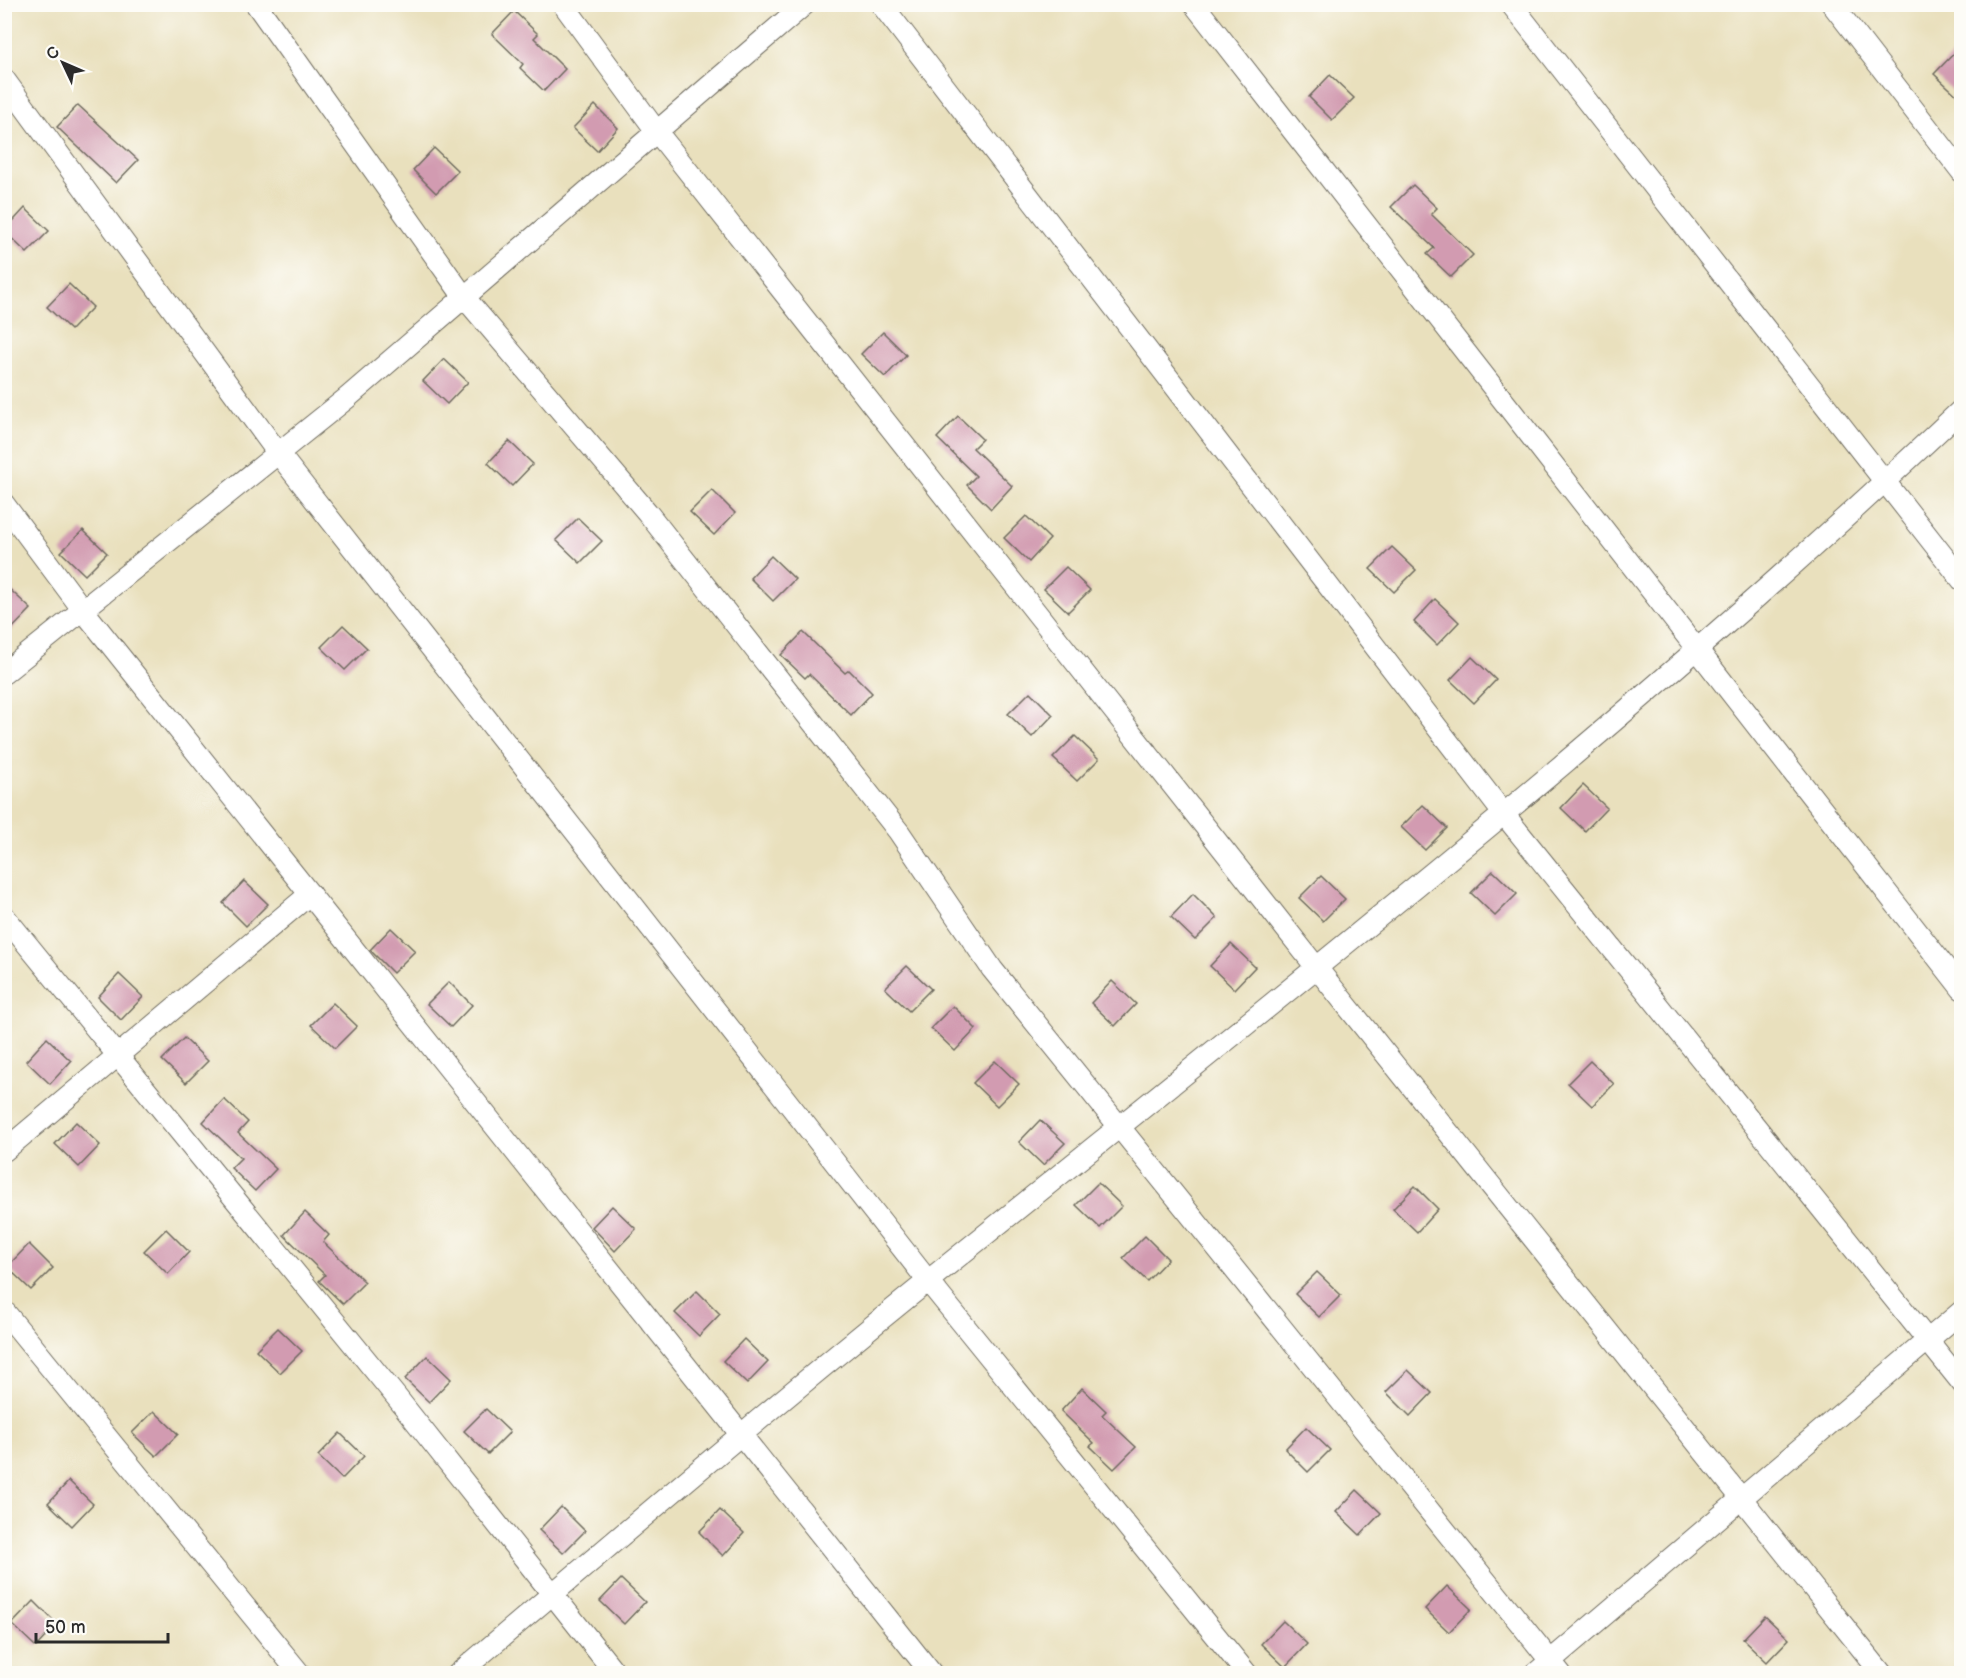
<svg xmlns="http://www.w3.org/2000/svg" width="1966" height="1678" font-family="'Balsamiq Sans',sans-serif">
<style>
.building{fill:#d29bb1}
.lines{fill:none;stroke-linecap:round;stroke-linejoin:round}
.minor-casing{stroke:#6e6a5e;stroke-width:23}
.minor{stroke:#fff;stroke-width:21}
</style>
<rect width="100%" height="100%" fill="#fdfcf7"/>
<filter id="ink" filterUnits="userSpaceOnUse"><feTurbulence type="fractalNoise" baseFrequency=".0167" numOctaves="2"/><feDisplacementMap in="SourceGraphic" scale="12" xChannelSelector="R" yChannelSelector="G"/><feConvolveMatrix kernelMatrix="1 2 1 2 8 2 1 2 1" color-interpolation-filters="sRGB"/></filter>
<filter id="wash" filterUnits="userSpaceOnUse"><feTurbulence type="fractalNoise" baseFrequency=".008" numOctaves="4" result="noise"/><feDisplacementMap in="SourceGraphic" scale="24" xChannelSelector="R" yChannelSelector="G"/><feGaussianBlur stdDeviation="1.35" result="paint"/><feColorMatrix in="noise" values="0 0 0 0 0 0 0 0 0 0 0 0 0 0 0 0 0 1.4 0 .05"/><feComposite in="paint" operator="in"/></filter>
<g filter="url(#wash)">
<rect width="100%" height="100%" fill="#e9e0bd"/>
<g id="blocks">
<g class="building">
<polygon points="514,11 538,34 534,38 565,69 544,91 520,68 523,64 492,34"/>
<polygon points="1962,45 1962,100 1934,74"/>
<polygon points="1330,75 1354,98 1332,120 1309,97"/>
<polygon points="78,105 138,160 116,183 57,127"/>
<polygon points="595,105 618,128 597,151 573,128"/>
<polygon points="434,148 458,171 436,193 413,170"/>
<polygon points="1413,185 1437,208 1431,214 1473,255 1451,277 1427,254 1434,248 1391,207"/>
<polygon points="25,208 49,231 27,253 4,231"/>
<polygon points="69,284 93,307 71,330 47,307"/>
<polygon points="883,332 906,355 885,377 861,354"/>
<polygon points="444,359 468,382 447,404 423,381"/>
<polygon points="958,416 982,439 973,448 1012,486 991,509 967,485 976,476 937,438"/>
<polygon points="509,441 533,464 512,486 488,463"/>
<polygon points="712,490 735,513 714,535 690,512"/>
<polygon points="1026,516 1050,539 1029,562 1004,538"/>
<polygon points="578,518 602,541 580,563 556,540"/>
<polygon points="83,530 107,553 85,575 61,552"/>
<polygon points="1392,547 1416,570 1394,592 1370,569"/>
<polygon points="771,556 795,579 773,601 750,578"/>
<polygon points="1066,567 1090,590 1068,612 1044,589"/>
<polygon points="4,584 31,609 4,637"/>
<polygon points="1435,599 1459,622 1437,645 1414,622"/>
<polygon points="343,625 367,648 345,670 321,647"/>
<polygon points="803,632 845,673 849,670 872,693 851,715 809,674 805,678 781,655"/>
<polygon points="1472,657 1496,680 1474,703 1450,680"/>
<polygon points="1030,692 1053,715 1032,737 1008,714"/>
<polygon points="1075,736 1099,759 1077,781 1053,758"/>
<polygon points="1583,785 1607,808 1585,831 1561,808"/>
<polygon points="1423,805 1447,828 1425,850 1401,827"/>
<polygon points="1493,871 1517,894 1495,916 1471,893"/>
<polygon points="1321,876 1345,899 1323,921 1299,898"/>
<polygon points="244,881 268,904 246,926 223,903"/>
<polygon points="1193,894 1217,918 1195,940 1171,917"/>
<polygon points="391,928 415,951 393,973 370,950"/>
<polygon points="1231,944 1255,967 1234,989 1210,966"/>
<polygon points="907,966 931,989 909,1011 885,988"/>
<polygon points="119,974 143,997 121,1020 98,997"/>
<polygon points="1112,981 1136,1004 1115,1026 1091,1003"/>
<polygon points="449,982 472,1005 451,1027 427,1004"/>
<polygon points="333,1003 357,1026 335,1048 311,1025"/>
<polygon points="953,1006 976,1029 955,1051 931,1028"/>
<polygon points="47,1038 71,1061 50,1084 26,1061"/>
<polygon points="184,1038 208,1061 186,1083 162,1060"/>
<polygon points="995,1061 1019,1084 997,1106 973,1083"/>
<polygon points="1590,1061 1614,1084 1592,1106 1568,1083"/>
<polygon points="224,1099 248,1122 238,1133 276,1169 255,1191 231,1168 241,1158 203,1122"/>
<polygon points="1040,1120 1065,1143 1043,1165 1019,1142"/>
<polygon points="76,1122 100,1145 79,1167 55,1144"/>
<polygon points="1098,1183 1122,1206 1100,1228 1076,1205"/>
<polygon points="1415,1186 1438,1209 1417,1232 1393,1209"/>
<polygon points="612,1206 636,1229 615,1251 592,1227"/>
<polygon points="305,1212 329,1235 323,1242 365,1282 343,1304 319,1281 325,1275 284,1235"/>
<polygon points="166,1229 189,1252 168,1274 144,1251"/>
<polygon points="1145,1236 1168,1259 1147,1281 1123,1258"/>
<polygon points="29,1244 53,1268 31,1290 7,1267"/>
<polygon points="1317,1272 1341,1295 1319,1317 1295,1294"/>
<polygon points="697,1291 720,1314 699,1336 675,1313"/>
<polygon points="278,1328 302,1351 280,1373 256,1350"/>
<polygon points="744,1339 768,1362 747,1384 723,1361"/>
<polygon points="427,1356 451,1379 429,1402 405,1379"/>
<polygon points="1408,1370 1432,1393 1410,1416 1386,1392"/>
<polygon points="1082,1388 1106,1411 1102,1415 1136,1447 1114,1469 1090,1446 1094,1443 1061,1411"/>
<polygon points="486,1409 510,1432 488,1454 464,1431"/>
<polygon points="154,1411 178,1434 156,1456 132,1433"/>
<polygon points="1306,1427 1330,1450 1308,1472 1285,1449"/>
<polygon points="340,1433 364,1456 342,1479 318,1456"/>
<polygon points="69,1481 93,1504 72,1526 48,1503"/>
<polygon points="1357,1490 1381,1513 1360,1535 1336,1512"/>
<polygon points="561,1507 585,1531 563,1553 539,1530"/>
<polygon points="720,1510 744,1533 723,1556 699,1532"/>
<polygon points="621,1579 645,1602 624,1624 600,1601"/>
<polygon points="1447,1586 1471,1609 1449,1632 1425,1609"/>
<polygon points="34,1601 57,1624 36,1647 12,1624"/>
<polygon points="1765,1616 1789,1639 1767,1662 1743,1639"/>
<polygon points="1283,1621 1307,1644 1285,1667 1261,1644"/>
</g>
</g>
</g>
<g filter="url(#ink)">
<use href="#blocks" fill-opacity="0" stroke="#6e6a5e" stroke-width="1.5"/>
<g class="lines">
<defs>
<g id="minor">
<polyline points="256,4 464,297 647,512 899,832 992,969 1561,1674"/>
<polyline points="563,4 657,132 1316,967 1882,1674"/>
<polyline points="881,4 1503,813 1962,1383"/>
<polyline points="1194,4 1962,989"/>
<polyline points="1511,4 1962,580"/>
<polyline points="1832,4 1962,172"/>
<polyline points="4,79 278,453 928,1281 1247,1674"/>
<polyline points="4,504 83,610 932,1674"/>
<polyline points="4,673 347,398 805,4"/>
<polyline points="4,916 398,1399 616,1674"/>
<polyline points="4,1151 310,894"/>
<polyline points="4,1311 300,1674"/>
<path d="M458 1674C614 1542 769 1409 928 1281 1278 998 1635 720 1962 409"/>
<polyline points="1535,1674 1962,1311"/>
</g>
</defs>
<use href="#minor" class="minor-casing"/>
<use href="#minor" class="minor"/>
</g>
</g>
<rect width="1966" height="1678" fill="none" stroke="#fdfcf7" stroke-width="24"/>
<g transform="translate(63 63) rotate(314)" stroke="#fdfcf7" stroke-width="4.5" paint-order="stroke">
<path d="M0-4.5L10 22L0 15L-10 22Z" fill="#2b2b2b"/>
<text y="-9" font-size="16" font-weight="bold" text-anchor="middle" fill="#2b2b2b">С</text>
</g>
<path d="M36 1633v9h132v-9" fill="none" stroke="#2b2b2b" stroke-width="3"/>
<text x="45" y="1633" font-size="18" fill="#2b2b2b" stroke="#fdfcf7" stroke-width="4.5" paint-order="stroke">50 m</text>
</svg>
